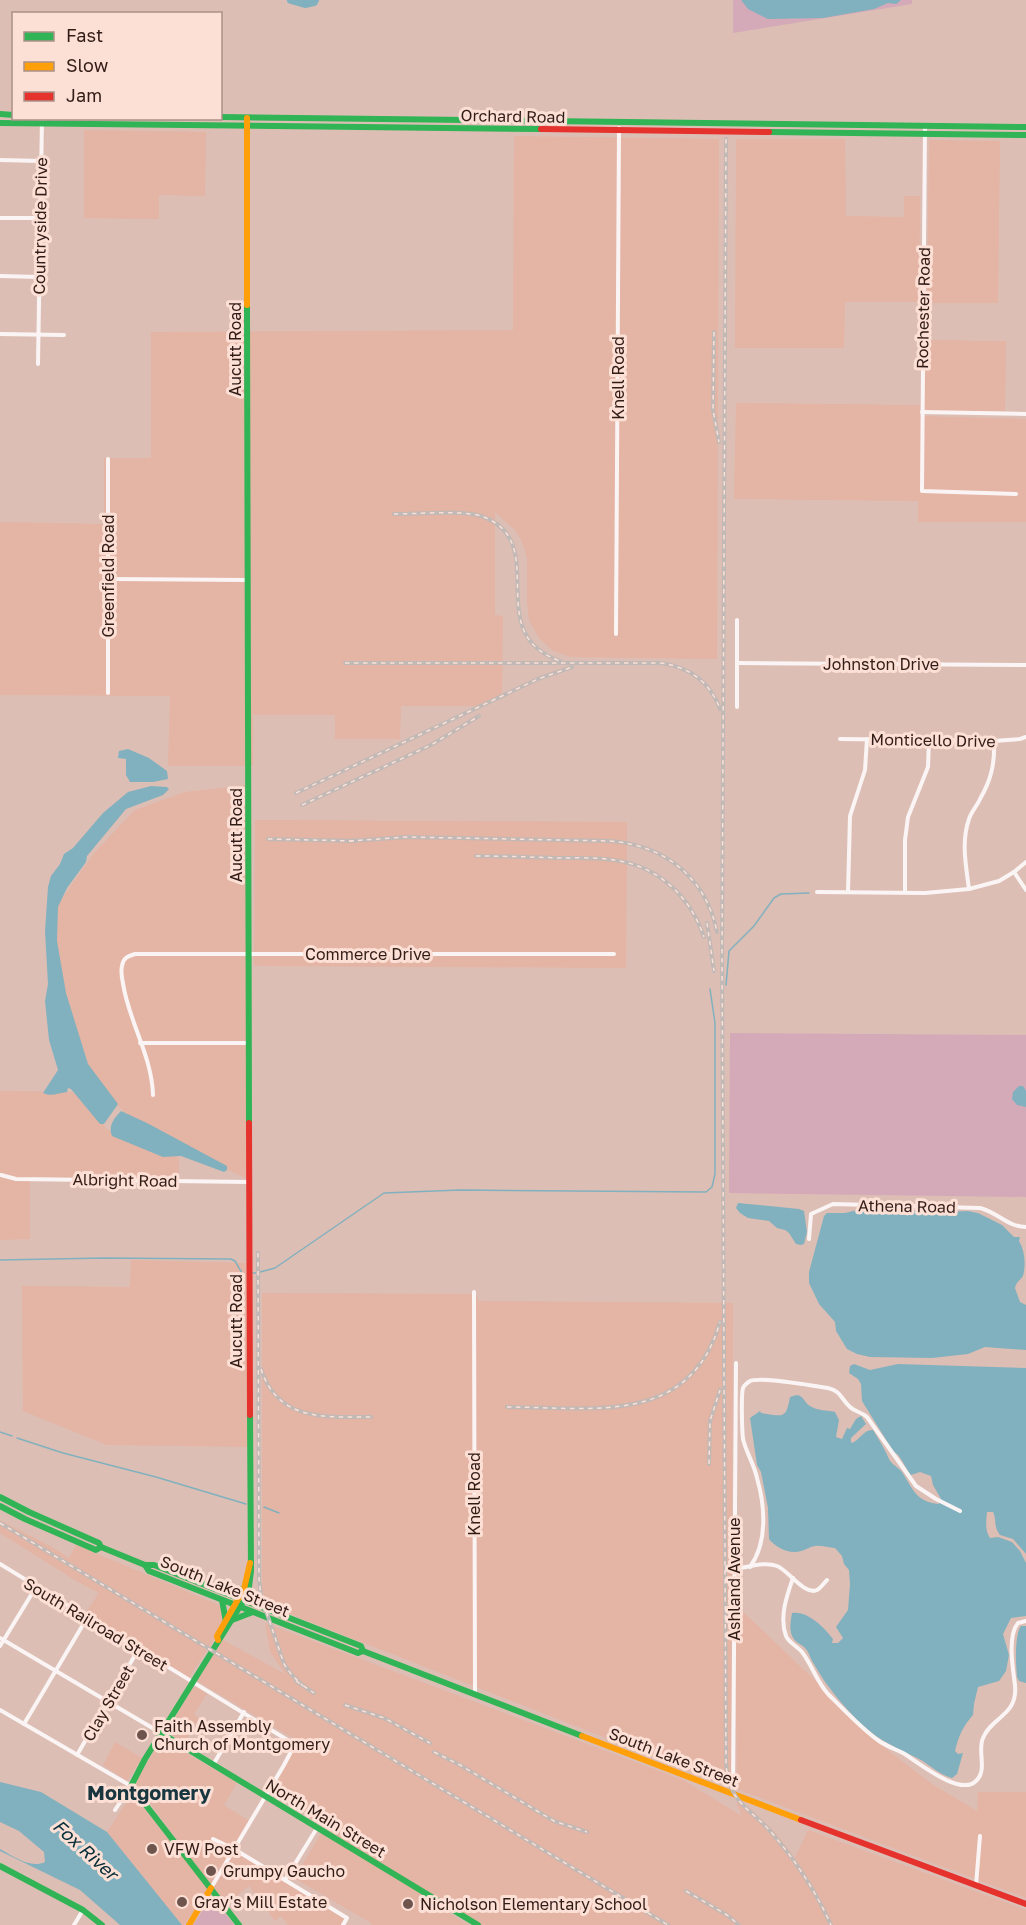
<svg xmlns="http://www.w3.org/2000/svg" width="1026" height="1925" font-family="'Golos Text',sans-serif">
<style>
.built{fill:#e4b4a4}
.green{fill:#d4a9b8}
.water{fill:#81b1be}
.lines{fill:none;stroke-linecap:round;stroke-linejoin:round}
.stream{stroke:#81b1be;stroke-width:1.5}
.river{stroke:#81b1be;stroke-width:8}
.street{stroke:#faf5f4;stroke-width:4}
.fast{stroke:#30b455;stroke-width:6}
.slow{stroke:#ff9f0a;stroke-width:6}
.jam{stroke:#e5322d;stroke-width:6}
.rail-casing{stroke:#c1b9b6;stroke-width:4}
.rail{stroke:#fcdfd5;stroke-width:1.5;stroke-dasharray:4.5;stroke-linecap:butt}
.poi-dot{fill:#6d554e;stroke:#fcdfd5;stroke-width:2}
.labels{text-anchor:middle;stroke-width:6;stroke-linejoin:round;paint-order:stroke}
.street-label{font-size:16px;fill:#311c16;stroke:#fcdfd5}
.poi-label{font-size:16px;fill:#311c16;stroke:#fcdfd5;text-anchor:start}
.water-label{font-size:18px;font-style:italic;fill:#062e38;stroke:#fcdfd5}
.quarter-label{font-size:20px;font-weight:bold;fill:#17363f;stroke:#fcdfd5}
</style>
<rect width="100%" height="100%" fill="#ddbeb5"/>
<g class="built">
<polygon points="84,130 206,132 205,196 159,195 159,219 84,218"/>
<polygon points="514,136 719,139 717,659 570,657 552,650 539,638 529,620 527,602 527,557 522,542 516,531 495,512 495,615 503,616 502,694 477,706 401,706 400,739 335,739 335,715 253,715 253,766 168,766 170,696 0,695 0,522 104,524 104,458 151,458 151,332 513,330"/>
<polygon points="736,139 845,139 846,216 904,217 904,196 920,196 919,302 845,302 844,348 735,348"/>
<polygon points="929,140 1000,141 998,303 927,303"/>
<polygon points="924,340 1006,341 1005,411 924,411"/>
<polygon points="736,403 920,405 920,416 1026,419 1026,522 918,522 918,501 734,499"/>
<polygon points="247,785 247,1179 184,1148 125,1113 86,1070 55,953 58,904 95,852 135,810 185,792"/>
<polygon points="255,820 627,822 626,968 254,966"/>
<polygon points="0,1091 73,1092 107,1129 158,1154 179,1157 179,1179 30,1177 30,1239 0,1240"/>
<polygon points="131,1260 246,1263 248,1447 107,1445 23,1411 22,1286 130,1287"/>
<polygon points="262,1293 470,1294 477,1295 478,1301 733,1303 731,1787 262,1603"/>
<polygon points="0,1520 48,1545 69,1558 76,1545 217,1604 222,1608 224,1619 215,1638 189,1678 85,1614 99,1593 78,1582 0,1533"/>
<polygon points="735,1604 890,1752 932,1784 977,1811 978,1792 1026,1792 1026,1898 737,1789"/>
<polygon points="265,1623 683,1780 742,1816 736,1802 750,1808 774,1831 795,1858 808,1830 1026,1910 1026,1925 477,1925 415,1892 469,1925 371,1925 371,1923 294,1878 325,1827 270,1792 299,1742 197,1681 223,1640 285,1674 270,1652"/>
<polygon points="197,1687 207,1694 194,1714 199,1718 184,1743 169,1733 167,1730 193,1688"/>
<polygon points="161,1740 164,1740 237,1783 224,1805 249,1821 211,1886 142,1792 136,1786 137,1780"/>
<polygon points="115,1742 142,1758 127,1781 103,1765"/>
<polygon points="132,1794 209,1888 184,1925 182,1925 107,1832"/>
<polygon points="234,1851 345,1919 342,1925 288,1925 281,1916 275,1921 249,1886 226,1904 212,1887"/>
</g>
<g class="green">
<polygon points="733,0 912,0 912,4 733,33"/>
<polygon points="730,1033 1026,1035 1026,1197 729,1193"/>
<polygon points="211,1898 215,1900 234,1925 193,1925"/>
</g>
<g class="water">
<polygon points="741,0 901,0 896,4 888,3 874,9 823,18 768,19 748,9"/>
<polygon points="128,749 149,758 167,771 168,779 153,782 130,782 126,775 126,759 118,758 119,751"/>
<path d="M151 786 167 787 169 789 163 795 126 809 87 856 86 862 67 888 58 907 57 941 66 993 88 1064 118 1104 104 1124H100L71 1089 68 1088 67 1092C59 1093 51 1097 43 1093L58 1070 49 1040 45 1001 48 984 45 931 48 887 51 876 60 864 64 854 73 848 103 813 128 792Z"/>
<polygon points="1019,1086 1023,1086 1026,1091 1026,1107 1017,1105 1012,1099 1013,1092"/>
<path d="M121 1111 147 1123 227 1166V1170L224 1172 181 1156 163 1157 112 1136C108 1126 114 1118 121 1111Z"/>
<polygon points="738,1203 799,1209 804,1211 807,1232 804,1244 801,1245 796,1244 789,1233 785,1230 777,1228 769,1221 748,1218 740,1213 736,1208"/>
<path d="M870 1207 942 1212 968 1211 978 1213 1002 1225 1014 1237H1020L1019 1241C1025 1251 1026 1265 1023 1276 1020 1281 1016 1282 1015 1288L1020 1302 1026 1305V1350L985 1347 968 1354 932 1358 870 1357 857 1354 847 1349 836 1331 835 1322 819 1304 809 1283V1272L824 1216 827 1213H845Z"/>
<path d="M854 1364 870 1370 898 1364 1026 1368V1554L1013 1539 1000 1535C993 1526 997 1520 993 1512H987C986 1521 985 1531 990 1538L998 1537 1012 1542 1020 1551 1026 1563V1616L1011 1618 1003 1634 1009 1655 1006 1671 999 1681 978 1687 974 1704 973 1715C962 1728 959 1735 955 1751L958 1754 963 1753 957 1774 952 1778C940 1775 931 1766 921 1760 907 1753 889 1745 876 1736 854 1720 827 1688 814 1664 811 1660 810 1656 808 1652 805 1647 803 1646 798 1643 788 1636 790 1624 792 1613 807 1610 824 1627 833 1639L832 1643H838L843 1638 836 1627 848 1610 850 1584 849 1570 844 1564 842 1556 835 1548C828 1548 822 1545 815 1546 809 1547 806 1550 801 1551 790 1555 775 1547 769 1539L768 1508 761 1472 757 1465 750 1418 760 1411 761 1413C783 1416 786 1420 790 1397 804 1391 802 1401 810 1406 817 1411 828 1410 835 1412L839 1420 836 1437 842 1439 847 1428 850 1429 856 1419 861 1416 866 1424 851 1438V1443C860 1441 863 1429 873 1430 879 1440 885 1449 889 1459 891 1464 898 1467 902 1472 913 1489 916 1502 939 1504L941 1499 933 1485 931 1476 920 1472 911 1475C904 1467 902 1456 893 1451L862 1401 861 1384 858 1379 849 1373 850 1366Z"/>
<path d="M1021 1626H1026V1683L1019 1681 1017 1677C1016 1665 1014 1636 1021 1626Z"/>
<path d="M0 1782 41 1792 107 1832 182 1925H120L80 1890 0 1851V1849C13 1856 30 1869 45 1862L44 1852 19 1831 0 1822Z"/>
</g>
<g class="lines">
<g class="stream">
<polyline points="726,985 729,951 754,926 774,898 781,894 809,893"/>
<polyline points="0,1260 104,1258 231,1259 235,1261 242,1273"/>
<polyline points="260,1272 275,1268 384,1193 460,1190 706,1192 712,1187 715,1174 715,1023 710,989"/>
<polyline points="253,1273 256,1273"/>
<polyline points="0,1432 12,1436"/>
<polyline points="17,1438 63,1453 156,1477 246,1504"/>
<polyline points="264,1507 279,1513"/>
</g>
<polyline class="river" points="291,0 305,4 314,2 315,0"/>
<g class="street">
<polyline points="925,125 922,491 1016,494"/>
<polyline points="0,160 41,161"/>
<polyline points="0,218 40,218"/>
<polyline points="0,276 39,277"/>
<polyline points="0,334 64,335"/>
<polyline points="38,364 42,118"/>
<polyline points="922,412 1026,414"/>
<polyline points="108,459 108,693"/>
<polyline points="109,579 248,580"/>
<polyline points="616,634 619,128"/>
<polyline points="737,663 1026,665"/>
<polyline points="737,707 737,620"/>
<polyline points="840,739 994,741 1020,739 1026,737"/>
<polyline points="1014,872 1026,890"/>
<path d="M969 889C966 866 961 842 969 819 971 812 977 806 980 799 991 780 995 764 994 741"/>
<polyline points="817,892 925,893 969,889 999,881 1014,872 1026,862"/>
<polyline points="848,892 850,816 865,770 867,739"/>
<polyline points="905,892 905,840 908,817 928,767 929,740"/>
<polyline points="140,1043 249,1043"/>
<path d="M153 1095C152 1058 131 1025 124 989 123 982 120 973 122 966 123 958 128 956 135 954H614"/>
<polyline points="1,1175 16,1179 249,1182"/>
<path d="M809 1239 811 1214 833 1204 980 1208C997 1212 1008 1227 1026 1227"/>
<polyline points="474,1292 475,1694"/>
<polyline points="0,1564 294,1744 294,1746 284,1765 211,1888"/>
<path d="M750 1567C768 1542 765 1506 757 1478 754 1464 746 1452 743 1439 742 1430 741 1395 743 1388 744 1385 747 1383 750 1381 762 1376 812 1386 828 1388 841 1391 841 1399 850 1407 855 1412 862 1412 867 1417L916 1486 936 1499 960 1511"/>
<path d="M734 1569C747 1568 764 1561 777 1566 788 1570 805 1596 817 1590 820 1589 824 1583 827 1580"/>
<path d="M793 1578C787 1595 779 1617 786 1636 789 1643 797 1646 802 1652 812 1665 817 1682 828 1694 841 1707 864 1731 879 1741 886 1746 895 1749 903 1753 918 1762 960 1797 976 1781 988 1770 977 1751 983 1738 992 1716 1018 1716 1015 1685 1013 1669 1007 1636 1018 1623L1026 1621"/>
<polyline points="0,1638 161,1733"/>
<polyline points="0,1646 36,1587"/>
<polyline points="0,1710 131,1786 115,1810"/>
<polyline points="24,1724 87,1618"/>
<polyline points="77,1755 138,1650"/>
<polyline points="213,1765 244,1712"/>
<polyline points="733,1795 736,1363"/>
<polyline points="213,1839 234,1849 347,1918 343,1925"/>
<polyline points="285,1880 317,1828"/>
<polyline points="976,1885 980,1836"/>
<polyline points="74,1925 83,1910"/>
</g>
<g class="fast">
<polyline points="0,114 14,115"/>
<polyline points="220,117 1026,127"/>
<polyline points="0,123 541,129"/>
<polyline points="769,132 1026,135"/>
<polyline points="247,305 249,1123"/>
<polyline points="0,1497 29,1512 99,1543 101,1547 145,1565 154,1565 361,1646 363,1651 582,1736"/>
<polyline points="0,1506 25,1519 96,1550 101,1547"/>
<polyline points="145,1565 149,1571 358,1653 363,1651"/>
<polyline points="227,1592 244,1589"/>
<polyline points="222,1600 226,1622"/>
<polyline points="232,1620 253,1612"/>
<polyline points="161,1733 478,1925"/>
<polyline points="0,1866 83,1910 102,1925"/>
<polyline points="239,1925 131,1786 145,1759 244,1600 249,1587 251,1571 250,1415"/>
</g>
<g class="slow">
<polyline points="247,118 247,305"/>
<polyline points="249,1591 253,1603"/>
<polyline points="218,1640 217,1636 244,1589 250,1563"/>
<polyline points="582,1736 801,1820"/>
<polyline points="189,1925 211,1888"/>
</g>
<g class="jam">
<polyline points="541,129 769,132"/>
<polyline points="249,1123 250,1415"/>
<polyline points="801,1820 1026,1904"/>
</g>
<defs>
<g id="rail">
<path d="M726 139 722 957 726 1763C729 1807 753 1808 776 1838 798 1864 817 1894 831 1925"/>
<polyline points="714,332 713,410 719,442"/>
<path d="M394 514C417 514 462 510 481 516 554 541 479 633 560 661"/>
<path d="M345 663H661C689 667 710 682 720 709"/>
<polyline points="296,793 538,679 572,667"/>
<polyline points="302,805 431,745 479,716"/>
<polyline points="268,839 355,841"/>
<path d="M349 841 407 837 610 841C664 845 706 877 717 932"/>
<path d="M476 856C503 856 531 857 559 858 577 858 596 857 614 860 658 866 690 896 704 937"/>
<polyline points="707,923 714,971"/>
<polyline points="258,1253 259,1579 261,1596 284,1664 291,1674 303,1686"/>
<path d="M261 1369C278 1422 326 1417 371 1417"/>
<path d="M507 1407C592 1407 690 1427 720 1322"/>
<polyline points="709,1464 710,1421 720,1390"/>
<polyline points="0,1523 668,1925"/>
<polyline points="296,1681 314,1693"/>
<polyline points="345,1705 384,1718 430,1743"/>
<polyline points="434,1752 460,1765 554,1821 587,1832"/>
<polyline points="686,1891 727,1915 739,1925"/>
</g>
</defs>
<use href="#rail" class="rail-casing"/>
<use href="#rail" class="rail"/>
</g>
<g class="poi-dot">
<circle cx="142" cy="1735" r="6"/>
<circle cx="152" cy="1849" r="6"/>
<circle cx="211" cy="1871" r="6"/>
<circle cx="182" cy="1902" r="6"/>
<circle cx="408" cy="1904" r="6"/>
</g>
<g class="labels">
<g class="street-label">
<text transform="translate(513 116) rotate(1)" y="6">Orchard Road</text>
<text transform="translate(40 226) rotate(-89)" y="6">Countryside Drive</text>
<text transform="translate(923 308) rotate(-89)" y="6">Rochester Road</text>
<text transform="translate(235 349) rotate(-90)" y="6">Aucutt Road</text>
<text transform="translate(618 378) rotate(-90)" y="6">Knell Road</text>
<text transform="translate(108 576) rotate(-90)" y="6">Greenfield Road</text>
<text x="881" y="670">Johnston Drive</text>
<text transform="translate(933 740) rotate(1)" y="6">Monticello Drive</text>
<text transform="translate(236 835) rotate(-90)" y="6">Aucutt Road</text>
<text x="368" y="960">Commerce Drive</text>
<text transform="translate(125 1180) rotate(1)" y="6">Albright Road</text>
<text transform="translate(907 1206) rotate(1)" y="6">Athena Road</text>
<text transform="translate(236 1321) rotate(-90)" y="6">Aucutt Road</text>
<text transform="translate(474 1494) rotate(-90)" y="6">Knell Road</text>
<text transform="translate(734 1579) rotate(-90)" y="6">Ashland Avenue</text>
<text transform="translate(225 1586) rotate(22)" y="6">South Lake Street</text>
<text transform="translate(96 1624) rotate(31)" y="6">South Railroad Street</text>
<text transform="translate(108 1703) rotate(-60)" y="6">Clay Street</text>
<text transform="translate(674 1757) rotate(21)" y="6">South Lake Street</text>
<text transform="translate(326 1818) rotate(31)" y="6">North Main Street</text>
</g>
<g class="poi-label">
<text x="154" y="1732">Faith Assembly<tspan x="154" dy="18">Church of Montgomery</tspan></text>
<text x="164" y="1855">VFW Post</text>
<text x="223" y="1877">Grumpy Gaucho</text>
<text x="194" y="1908">Gray's Mill Estate</text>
<text x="420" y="1910">Nicholson Elementary School</text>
</g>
<g class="water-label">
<text transform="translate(85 1850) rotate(42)" y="6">Fox River</text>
</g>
<g class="quarter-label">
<text x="149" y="1800">Montgomery</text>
</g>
</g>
<rect x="12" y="12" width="210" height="108" fill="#fcdfd5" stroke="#ab9189" stroke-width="1.5"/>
<rect x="24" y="32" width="30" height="9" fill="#30b455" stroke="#ab9189" stroke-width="1.5"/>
<text x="66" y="42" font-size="18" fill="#311c16">Fast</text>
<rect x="24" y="62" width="30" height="9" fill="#ff9f0a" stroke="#ab9189" stroke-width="1.5"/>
<text x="66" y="72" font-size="18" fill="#311c16">Slow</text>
<rect x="24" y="92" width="30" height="9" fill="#e5322d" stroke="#ab9189" stroke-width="1.5"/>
<text x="66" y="102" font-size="18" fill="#311c16">Jam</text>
</svg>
